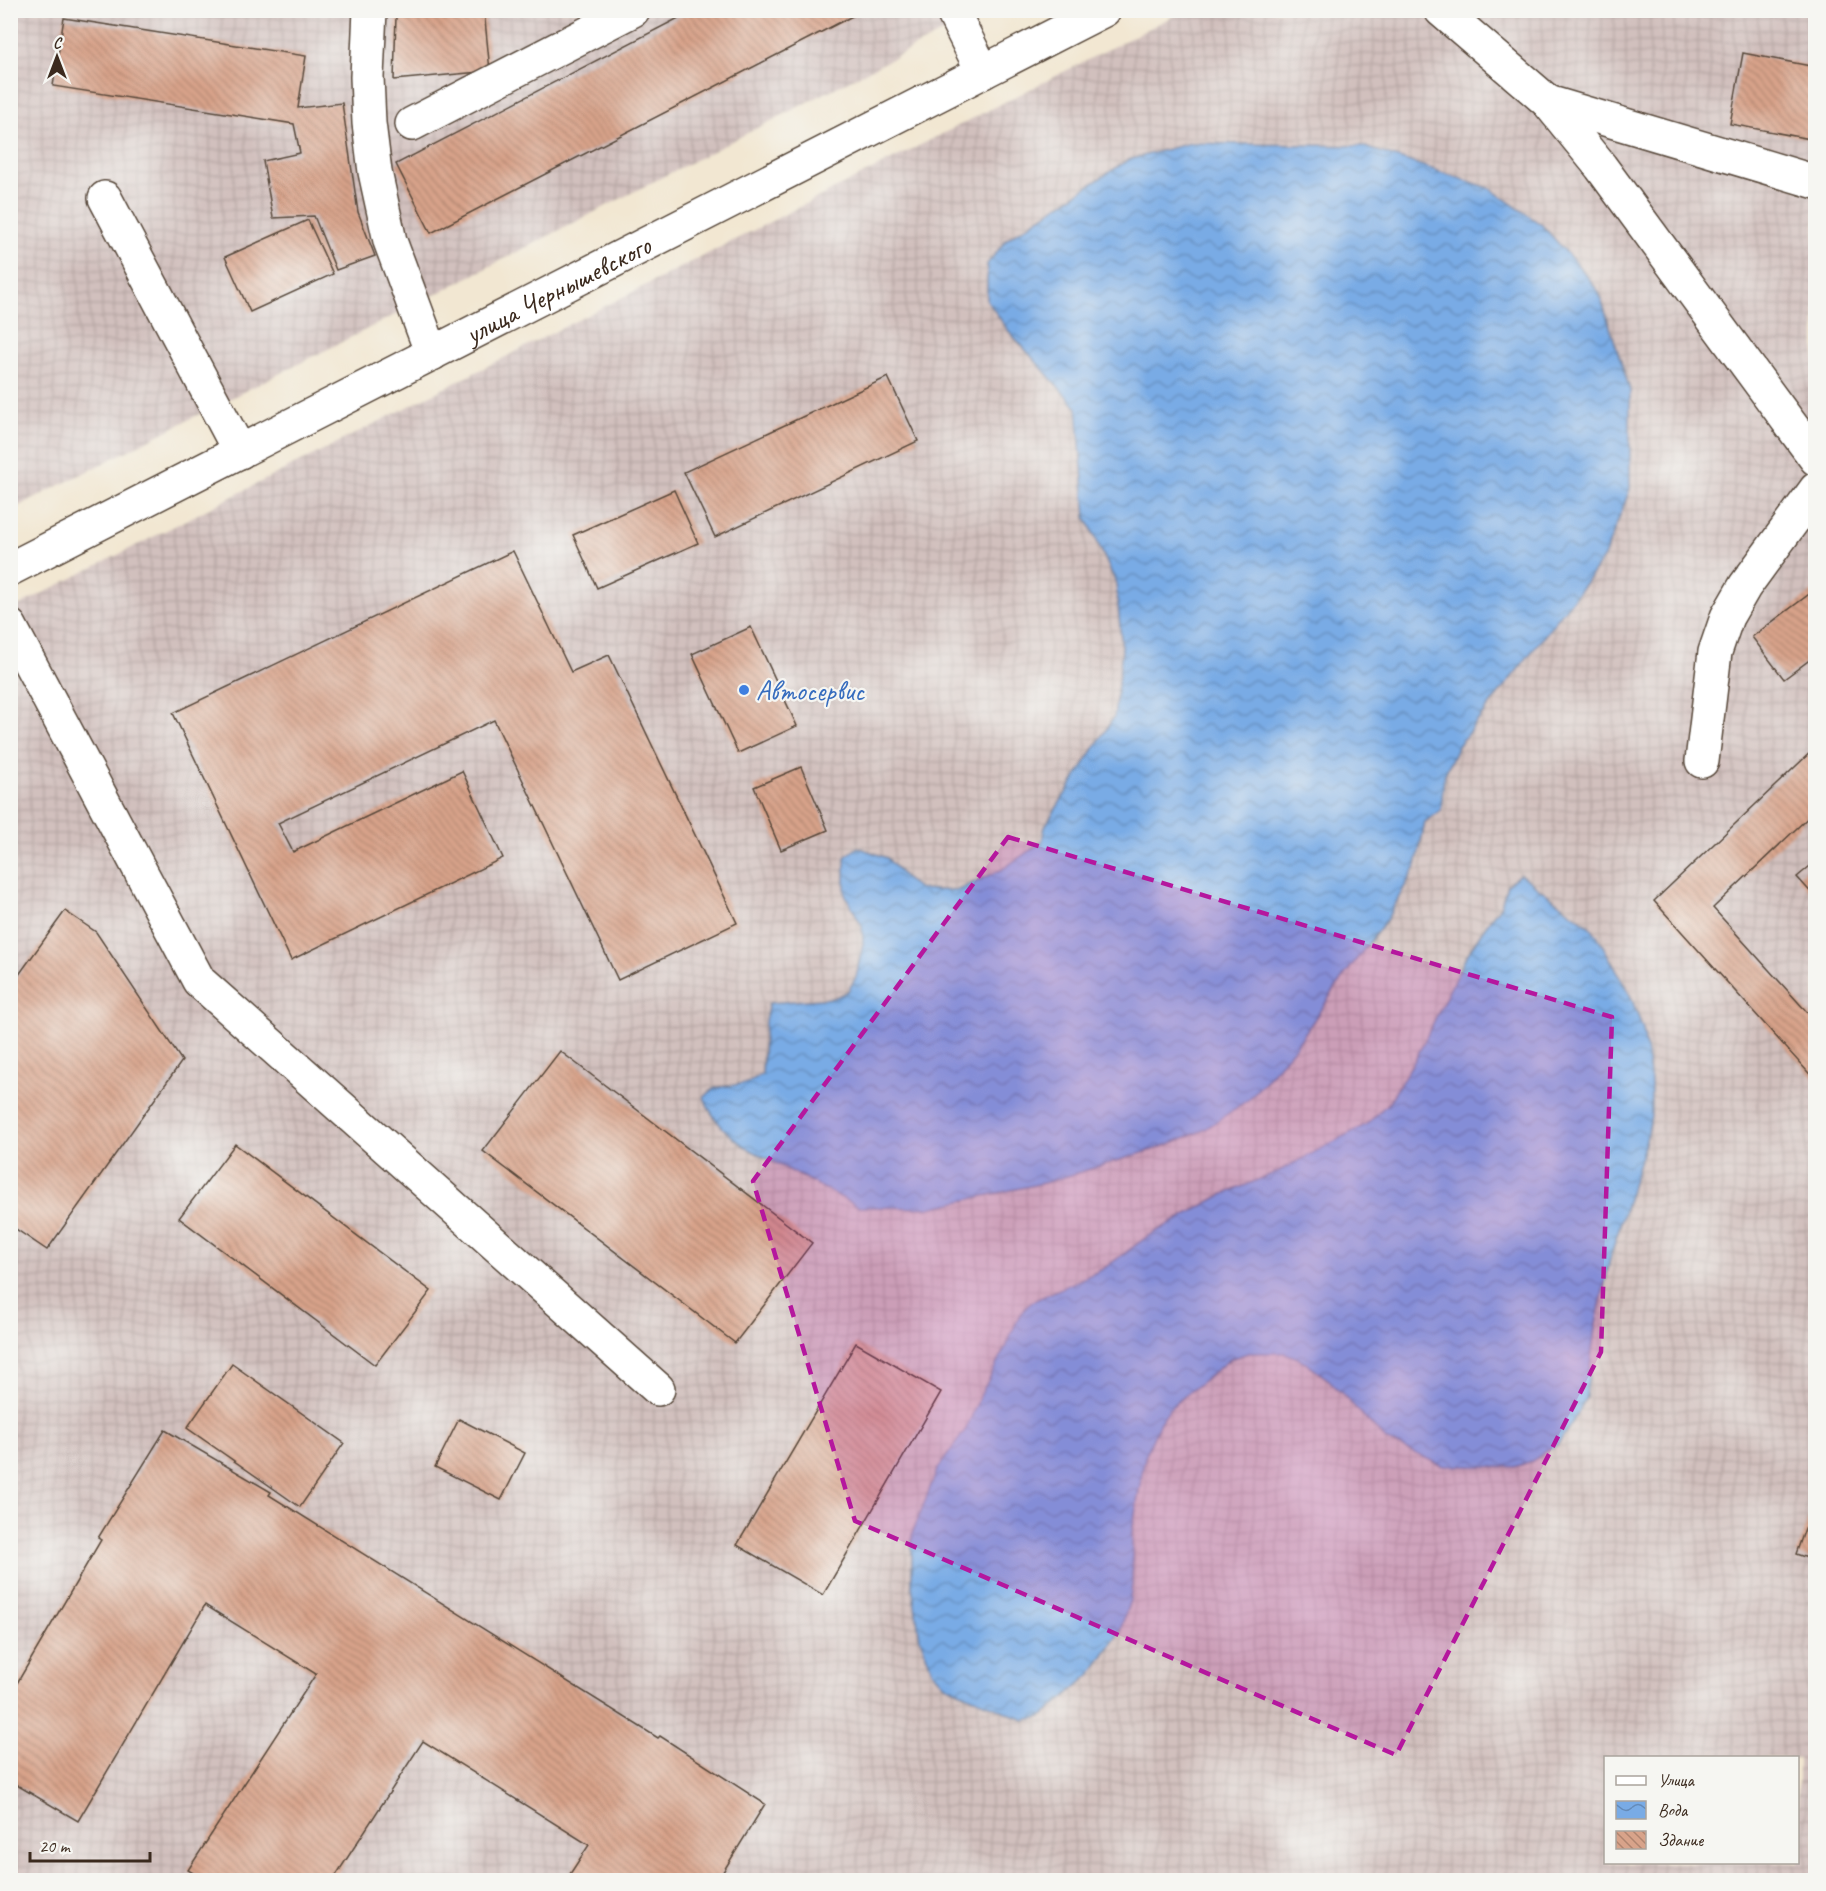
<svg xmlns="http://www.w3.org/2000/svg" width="1826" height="1891" font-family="Caveat,sans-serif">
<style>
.industrial{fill:url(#industrial-grid);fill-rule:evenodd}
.water{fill:url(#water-waves);stroke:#5a6a82;stroke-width:1.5}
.building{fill:url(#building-back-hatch)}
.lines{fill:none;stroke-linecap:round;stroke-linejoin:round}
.minor-casing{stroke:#564639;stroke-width:36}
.major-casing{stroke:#564639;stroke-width:36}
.minor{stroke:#fff;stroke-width:33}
.major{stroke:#fff;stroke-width:33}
.marked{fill:#b5179e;fill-opacity:0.2;stroke:#b5179e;stroke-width:4.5;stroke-dasharray:12 8;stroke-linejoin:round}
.shop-dot{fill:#3f7fe0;stroke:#f6f6f2;stroke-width:2}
.labels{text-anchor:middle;stroke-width:4.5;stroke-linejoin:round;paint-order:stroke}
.street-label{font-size:28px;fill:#3b2a1e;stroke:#f6f6f2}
.shop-label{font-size:28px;fill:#366cbe;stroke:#f6f6f2;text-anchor:start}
</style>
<defs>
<pattern id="industrial-grid" width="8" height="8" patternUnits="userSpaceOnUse" patternTransform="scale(1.5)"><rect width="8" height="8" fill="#d1c0bd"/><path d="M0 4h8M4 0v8" fill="none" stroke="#b4a5a2"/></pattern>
<pattern id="water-waves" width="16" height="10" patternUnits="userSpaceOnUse" patternTransform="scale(1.5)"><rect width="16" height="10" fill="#79abe5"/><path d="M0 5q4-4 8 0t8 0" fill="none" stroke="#648bb9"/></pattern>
<pattern id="building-back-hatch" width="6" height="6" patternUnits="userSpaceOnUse" patternTransform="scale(1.5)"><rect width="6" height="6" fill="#d8a38a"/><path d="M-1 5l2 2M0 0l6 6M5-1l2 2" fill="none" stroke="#b08570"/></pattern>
</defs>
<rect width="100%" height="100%" fill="#f6f6f2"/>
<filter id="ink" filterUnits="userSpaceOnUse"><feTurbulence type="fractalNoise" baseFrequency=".0167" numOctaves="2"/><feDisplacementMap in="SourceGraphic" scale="12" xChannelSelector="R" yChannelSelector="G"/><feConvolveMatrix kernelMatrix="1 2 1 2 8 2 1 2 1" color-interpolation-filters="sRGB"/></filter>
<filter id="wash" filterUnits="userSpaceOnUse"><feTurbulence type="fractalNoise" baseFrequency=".008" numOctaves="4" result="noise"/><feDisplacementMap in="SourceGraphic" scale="24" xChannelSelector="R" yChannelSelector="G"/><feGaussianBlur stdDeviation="1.35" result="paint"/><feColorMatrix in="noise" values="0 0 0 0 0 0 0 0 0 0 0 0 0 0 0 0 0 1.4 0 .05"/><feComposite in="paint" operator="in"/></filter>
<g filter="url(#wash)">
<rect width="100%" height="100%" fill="#f2e7d2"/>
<g class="industrial">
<polygon points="11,11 984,11 436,294 11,510"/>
<path d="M1183 11H1815V1880H11L10 610ZM1606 1758H1798V1862H1606Z"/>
</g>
<g class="water">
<path d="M1190 143 1362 146 1489 188 1542 225 1582 270 1599 292 1630 390V489L1604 557 1584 585 1458 746 1444 776 1441 810 1425 822 1416 866 1387 919 1344 976 1296 1046 1249 1099 1204 1130 1159 1148 1048 1182 930 1208 859 1207 747 1148C728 1135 712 1120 704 1097L715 1088 747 1083 762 1074 765 1020 769 1003 834 998 848 991 856 977 863 944 862 926 845 894V857L858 847 887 858 908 881 920 889 956 891 1001 870 1042 842 1045 826 1114 717 1122 650 1116 583 1086 517 1077 408 1007 329 987 300V264L1007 239 1128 160Z"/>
<polygon points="1520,874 1587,924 1597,935 1631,997 1643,1029 1651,1081 1651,1116 1648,1133 1611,1255 1595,1328 1586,1397 1579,1412 1559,1443 1532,1461 1515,1467 1443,1466 1387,1441 1329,1380 1300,1359 1285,1353 1248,1353 1230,1359 1170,1408 1160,1422 1145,1457 1132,1531 1132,1584 1130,1600 1120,1631 1091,1674 1042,1717 1024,1720 945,1685 933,1672 920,1639 912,1586 912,1534 937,1470 966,1429 980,1396 1006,1346 1020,1314 1031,1302 1103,1269 1148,1236 1220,1196 1279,1171 1367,1124 1389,1102 1416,1058 1464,960 1482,931 1501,905 1507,885"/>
</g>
<g id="blocks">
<g class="building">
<polygon points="435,10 484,10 490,71 394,80 396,16"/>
<polygon points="694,10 864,10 431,233 396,164"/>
<polygon points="64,18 306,56 298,108 342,103 358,212 375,256 336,270 314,216 273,218 263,161 300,153 294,124 53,86"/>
<polygon points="1743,53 1816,67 1816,140 1730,124"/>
<polygon points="308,220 333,274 250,312 225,257"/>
<polygon points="888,377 918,441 715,537 684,472"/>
<polygon points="674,490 698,543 597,588 573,535"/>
<polygon points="513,551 571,672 609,655 737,923 618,980 494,720 278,823 293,852 462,771 503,858 291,960 173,713"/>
<polygon points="1816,589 1816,655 1784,679 1752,637"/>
<polygon points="751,627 797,726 738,753 692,654"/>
<polygon points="1816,747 1816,810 1713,908 1816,1022 1816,1081 1654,901"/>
<polygon points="801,767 828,830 781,850 754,787"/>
<polygon points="1816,861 1816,898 1797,877"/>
<polygon points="65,911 96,932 182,1061 47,1250 10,1225 10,987"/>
<polygon points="560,1051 812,1243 735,1343 483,1151"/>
<polygon points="235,1144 431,1291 375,1365 179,1218"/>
<polygon points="856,1343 941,1392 823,1595 737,1545"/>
<polygon points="232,1364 344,1443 300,1507 187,1428"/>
<polygon points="459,1419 525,1453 501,1500 435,1467"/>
<polygon points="165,1430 271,1492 269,1495 658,1738 660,1736 765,1804 718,1880 566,1880 589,1845 423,1741 333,1880 205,1880 188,1870 316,1674 205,1605 78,1821 10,1781 10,1695 101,1540 98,1538"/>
<polygon points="1815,1500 1816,1500 1816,1561 1796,1554"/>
</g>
</g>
</g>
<g filter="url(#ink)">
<use href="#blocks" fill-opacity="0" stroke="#564639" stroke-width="1.5"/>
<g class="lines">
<defs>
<g id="minor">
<polyline points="370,10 367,77 369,123 375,172 390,241 432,354"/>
<polyline points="952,10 983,72"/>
<polyline points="1441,10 1548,102 1601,167 1816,459"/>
<polyline points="1548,102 1816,182"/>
<polyline points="412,124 633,10"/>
<polyline points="105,198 240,452"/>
<polyline points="10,626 199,981 658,1389"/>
<polyline points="1702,761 1715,652 1727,617 1745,586 1816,489"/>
</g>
<g id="major">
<path id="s1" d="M10 569 1104 10"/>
</g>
</defs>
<use href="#minor" class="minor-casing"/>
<use href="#major" class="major-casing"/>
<use href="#minor" class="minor"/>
<use href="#major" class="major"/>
</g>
</g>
<path class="marked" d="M1008 837 1612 1017 1601 1352 1396 1755 855 1521 753 1181Z"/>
<circle class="shop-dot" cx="744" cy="690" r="6"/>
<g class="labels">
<g class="street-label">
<text dy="10" stroke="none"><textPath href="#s1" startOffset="615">улица Чернышевского</textPath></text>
</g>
<g class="shop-label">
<text x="756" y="700">Автосервис</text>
</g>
</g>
<rect width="1826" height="1891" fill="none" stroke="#f6f6f2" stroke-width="36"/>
<rect x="1604" y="1756" width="195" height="108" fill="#f6f6f2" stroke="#aba49d" stroke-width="1.5"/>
<rect x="1616" y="1776" width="30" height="9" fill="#ffffff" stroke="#aba49d" stroke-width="1.5"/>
<text x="1658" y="1786" font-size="18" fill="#3b2a1e">Улица</text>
<rect x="1616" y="1801" width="30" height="18" fill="url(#water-waves)" stroke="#aba49d" stroke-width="1.5"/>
<text x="1658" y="1816" font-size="18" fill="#3b2a1e">Вода</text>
<rect x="1616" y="1831" width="30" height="18" fill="url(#building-back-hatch)" stroke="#aba49d" stroke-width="1.5"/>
<text x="1658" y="1846" font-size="18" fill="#3b2a1e">Здание</text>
<g transform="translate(57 57)" stroke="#f6f6f2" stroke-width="4.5" paint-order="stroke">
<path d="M0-4.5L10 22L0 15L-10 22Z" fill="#3b2a1e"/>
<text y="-9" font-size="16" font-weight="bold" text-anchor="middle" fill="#3b2a1e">С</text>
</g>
<path d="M30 1852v9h120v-9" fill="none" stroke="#3b2a1e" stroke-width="3"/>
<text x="39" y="1852" font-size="18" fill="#3b2a1e" stroke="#f6f6f2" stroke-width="4.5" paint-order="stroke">20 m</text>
</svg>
